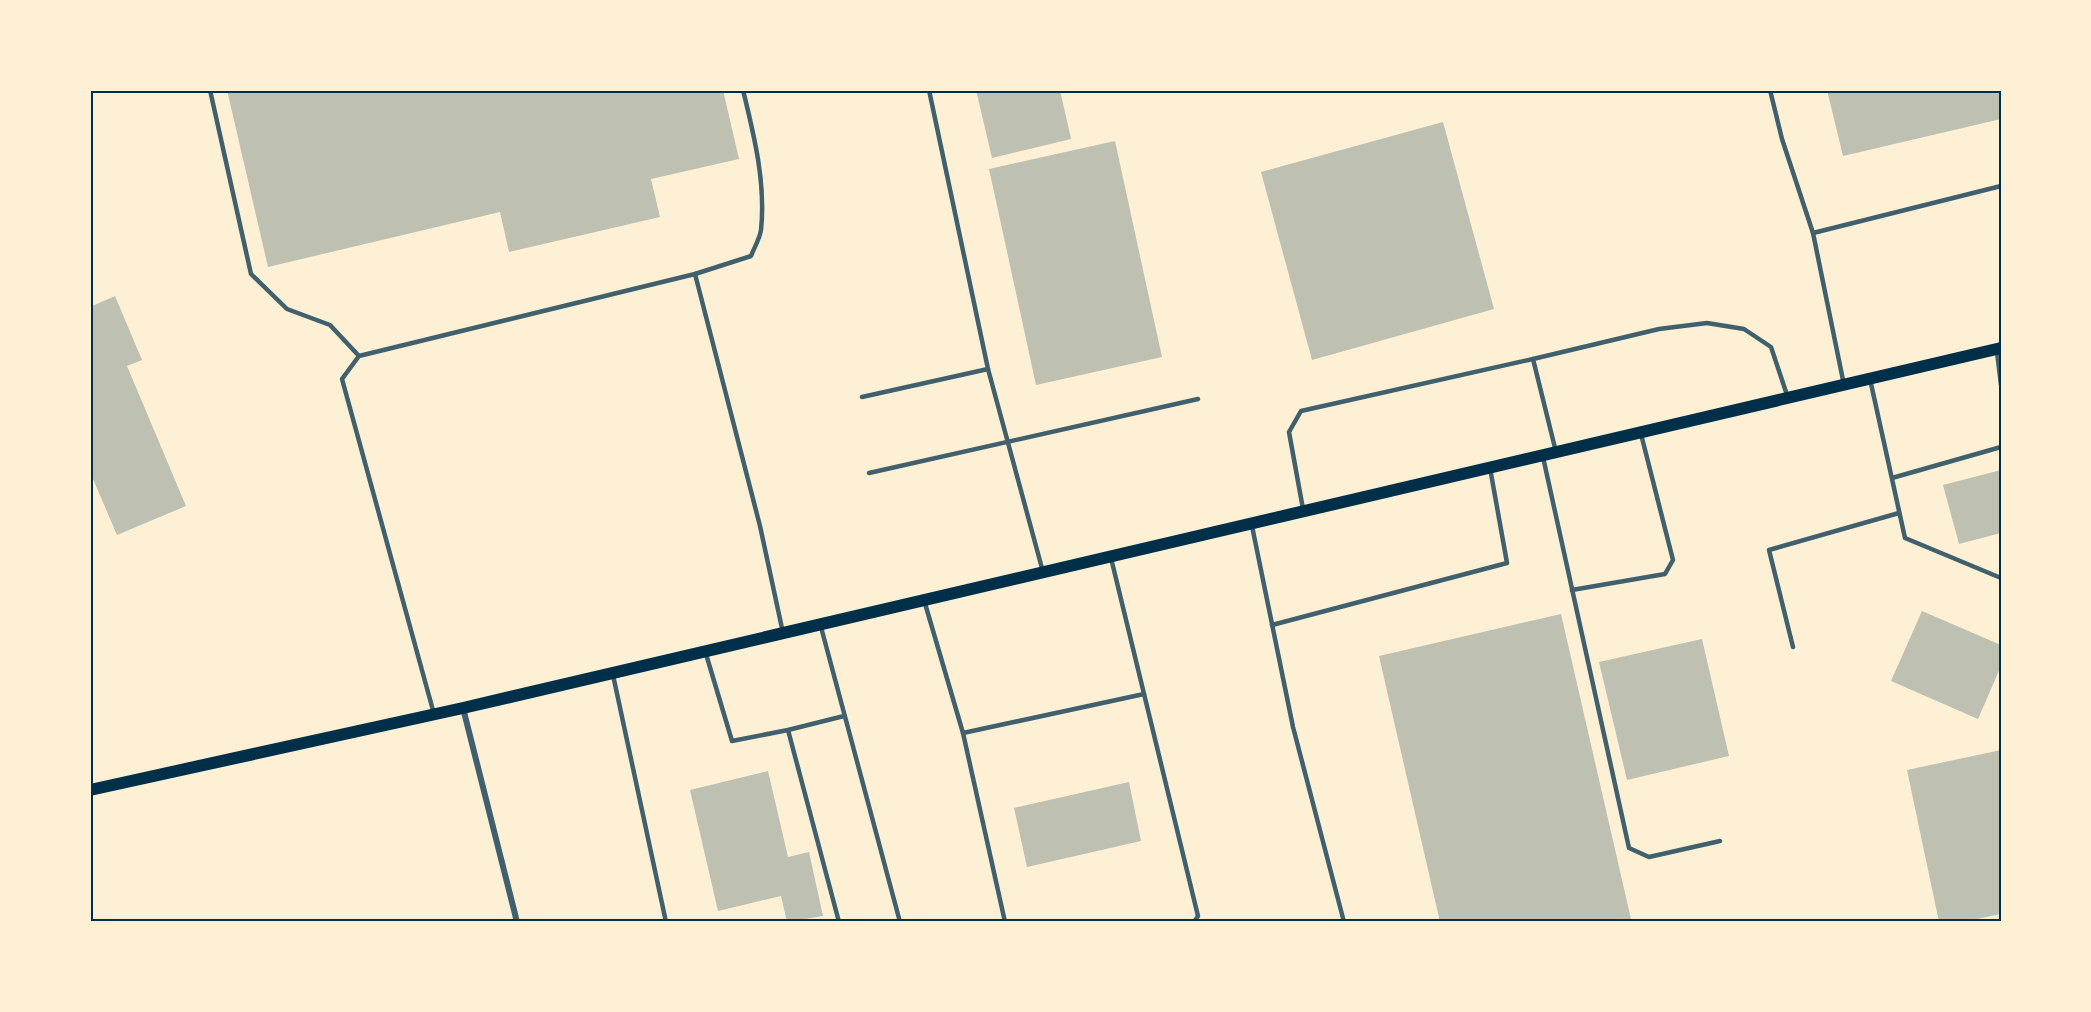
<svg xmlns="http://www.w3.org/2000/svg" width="2091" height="1012" font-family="'Public Sans',sans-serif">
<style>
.building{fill:#bec0b2}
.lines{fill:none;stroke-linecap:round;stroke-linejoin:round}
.service{stroke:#3f606c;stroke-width:4.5}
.minor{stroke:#3f606c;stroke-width:6}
.secondary{stroke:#003049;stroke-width:12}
.neatline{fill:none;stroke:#003049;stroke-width:2}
</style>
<rect width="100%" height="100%" fill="#fdf0d5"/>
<g class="building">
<polygon points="227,90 723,90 739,159 651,179 660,217 509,252 500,212 268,267"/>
<polygon points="976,90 1060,90 1071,139 992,158"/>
<polygon points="1827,90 2001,90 2001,119 1843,156"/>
<polygon points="1443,122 1494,309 1312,360 1261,172"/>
<polygon points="1115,141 1162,357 1036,385 989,169"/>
<polygon points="115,296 142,360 127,366 186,506 117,535 90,472 90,307"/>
<polygon points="2001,470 2001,533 1959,544 1943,485"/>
<polygon points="1922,611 2001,645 2001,666 1978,719 1891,681"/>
<polygon points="1561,614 1631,919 1620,922 1440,922 1379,656"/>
<polygon points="1702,639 1729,756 1627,780 1599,662"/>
<polygon points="2001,750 2001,914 1962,922 1939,922 1907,770"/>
<polygon points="768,771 788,857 809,852 823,916 787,922 781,896 718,911 690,790"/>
<polygon points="1129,782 1141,841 1027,867 1014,808"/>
</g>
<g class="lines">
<g class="service">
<polyline points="210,90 251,274 287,309 330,325 359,356"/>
<polyline points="929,90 988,369"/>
<polyline points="1770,90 1782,139 1813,233"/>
<path d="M695 274 751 256C754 248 760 238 761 230 766 183 754 135 743 90"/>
<polyline points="1997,352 2001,385"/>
<polyline points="1533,359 1659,329 1707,323 1744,329 1771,347 1788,398"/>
<polyline points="1870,379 1905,538 2001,578"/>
<polyline points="1844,385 1813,233 2001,186"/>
<polyline points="862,397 988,369 1043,572"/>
<polyline points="1543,457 1629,848 1649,857 1720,841"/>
<polyline points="869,473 1198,399"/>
<polyline points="1892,478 2001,447"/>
<polyline points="1303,509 1289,432 1301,411 1533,359 1556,452"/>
<polyline points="1252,526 1293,727 1344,922"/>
<polyline points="1111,558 1198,916 1194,922"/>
<polyline points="1572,590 1665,574 1673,560 1641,434"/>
<polyline points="924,600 963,733 1005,922"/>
<polyline points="1272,625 1507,563 1490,468"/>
<polyline points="821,627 900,922"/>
<polyline points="1793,647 1769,550 1899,513"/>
<polyline points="706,654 732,741 788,730 844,716"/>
<polyline points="613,675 666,922"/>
<polyline points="434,714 342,379 359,356 695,274 760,526 783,633"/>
<polyline points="788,730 839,922"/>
<polyline points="963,733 1144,694"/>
</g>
<polyline class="minor" points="463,708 517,922"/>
<polyline class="secondary" points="90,790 463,708 2001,348"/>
</g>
<rect width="2091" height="1012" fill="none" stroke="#fdf0d5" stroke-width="183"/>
<rect x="92" y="92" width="1908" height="828" class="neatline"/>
</svg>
